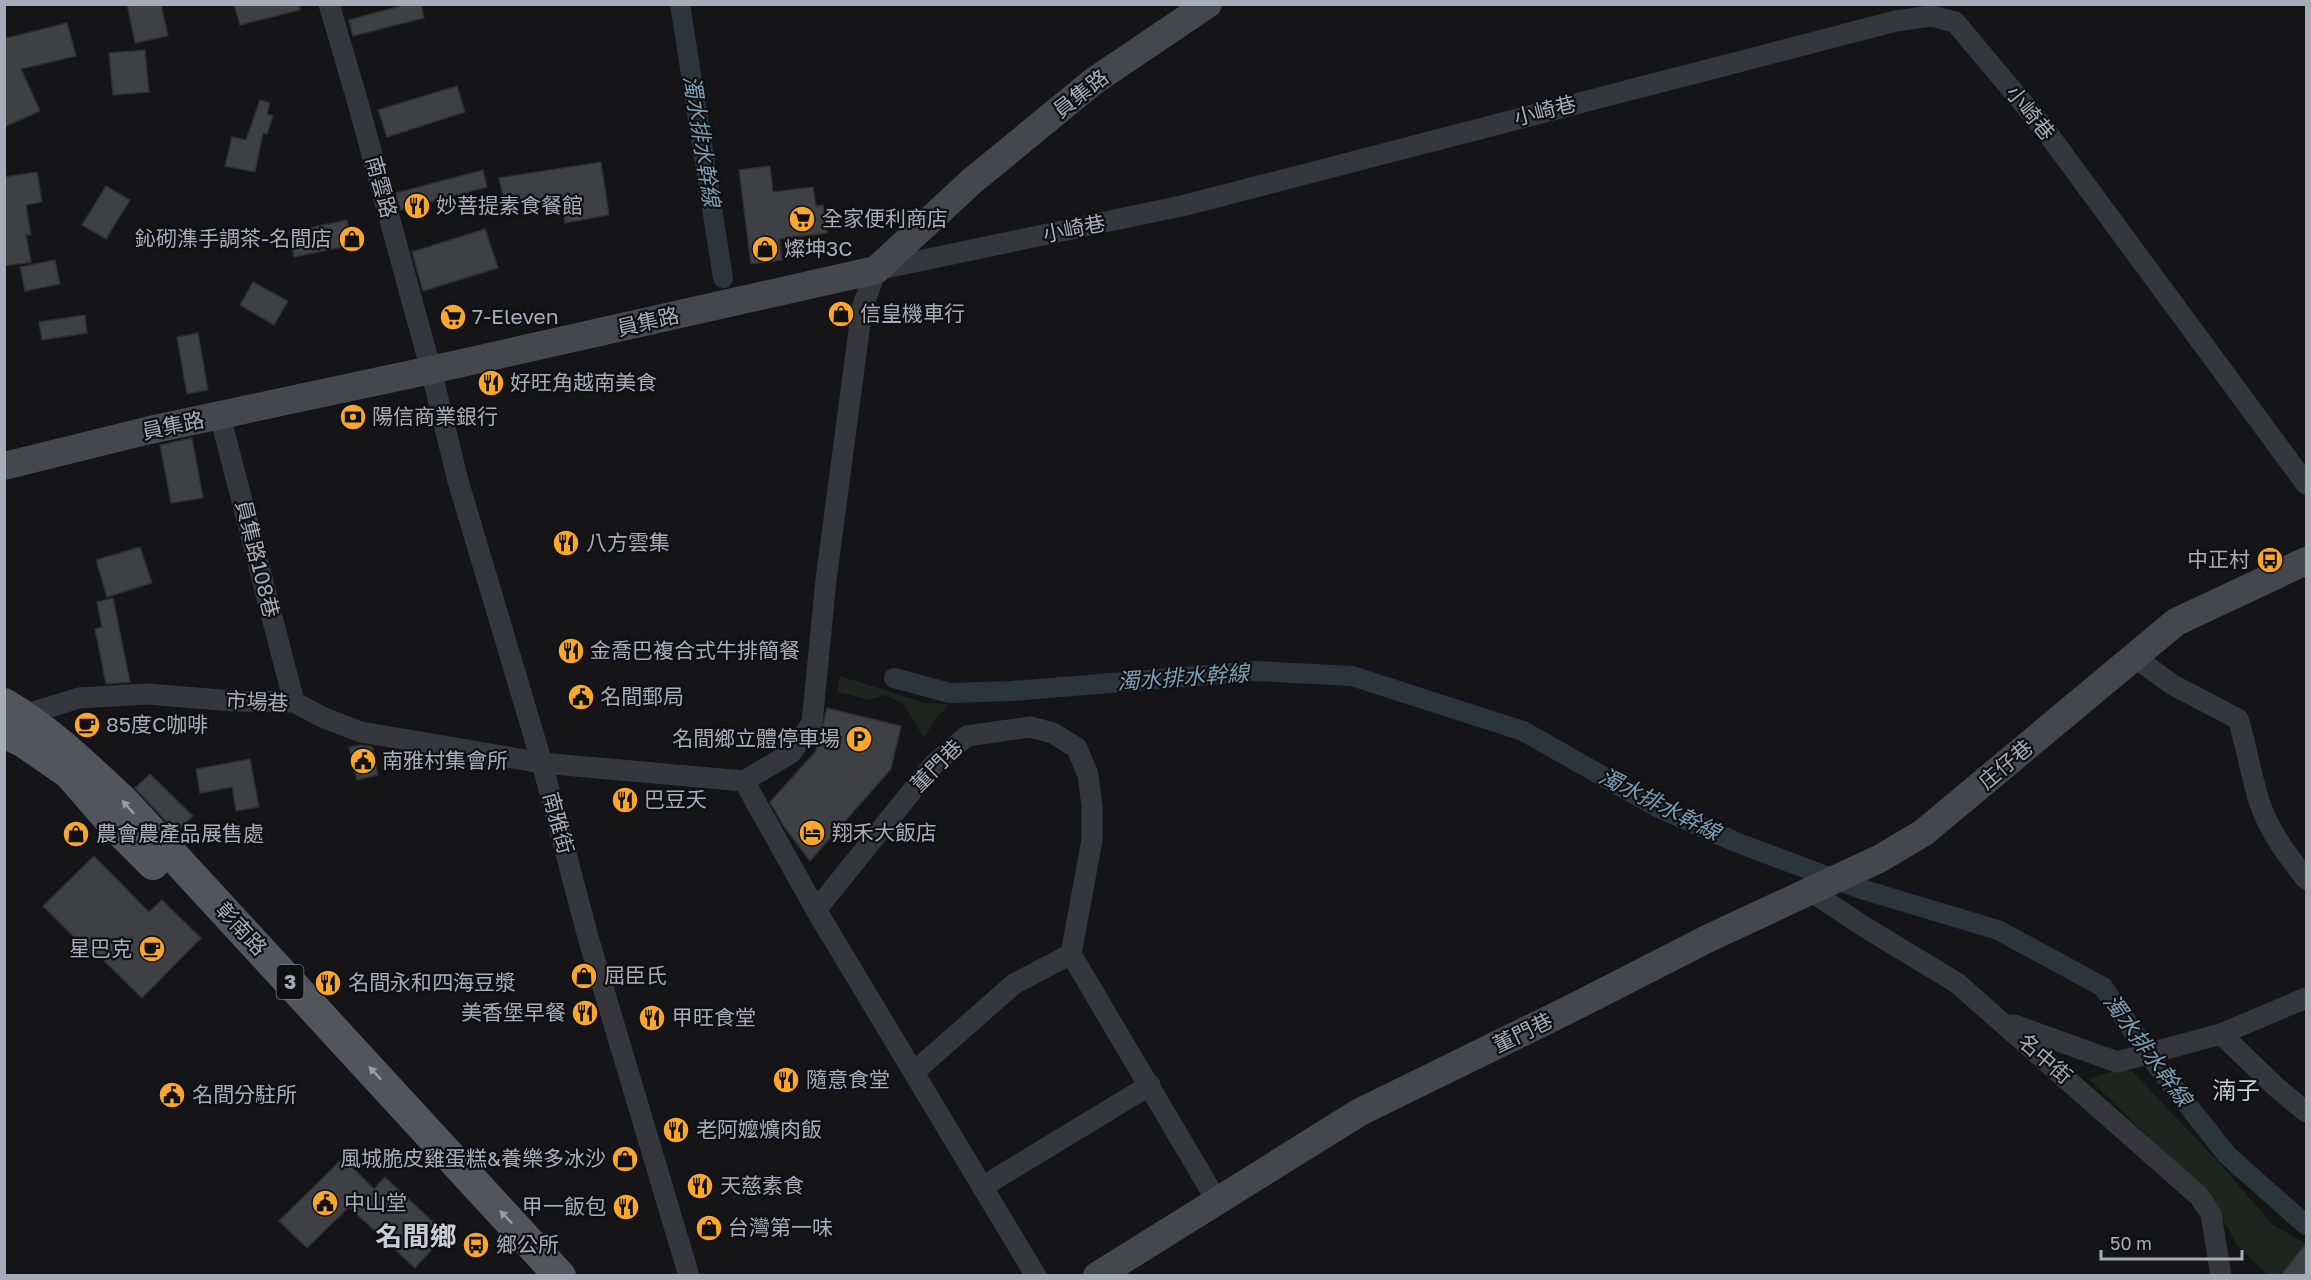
<svg xmlns="http://www.w3.org/2000/svg" width="2311" height="1280" font-family="'Golos Text','Noto Sans TC',sans-serif">
<style>
.green{fill:#1d251e}
.lines{fill:none;stroke-linecap:round;stroke-linejoin:round}
.canal{stroke:#2b353c;stroke-width:20}
.building{fill:#3f4044;stroke:#2f2f33;stroke-width:1.5}
.street{stroke:#36373c;stroke-width:21}
.secondary{stroke:#44474c;stroke-width:28}
.primary{stroke:#52555b;stroke-width:32}
.oneway{fill:#969ba5}
.labels{text-anchor:middle;stroke-width:4.5;stroke-linejoin:round;paint-order:stroke}
.shield{fill:#101012;stroke:#7a7e86;stroke-width:1.5}
.shield-label{font-size:20px;font-weight:bold;fill:#a7adb8}
.street-label{font-size:21px;fill:#a7adb8;stroke:#101012}
.poi-label{font-size:21px;fill:#a7adb8;stroke:#101012;text-anchor:start}
.water-label{font-size:22px;font-style:italic;fill:#7c9eb4;stroke:#101012}
.quarter-label{font-size:24px;fill:#c8ccd4;stroke:#101012}
.district-label{font-size:27px;font-weight:bold;fill:#c8ccd4;stroke:#101012}
</style>
<rect width="100%" height="100%" fill="#151517"/>
<g class="green">
<polygon points="840,676 925,703 949,704 935,720 924,738 904,704 884,695 870,700 838,692"/>
<polygon points="2129,1068 2221,1165 2273,1225 2306,1244 2306,1275 2268,1275 2237,1245 2212,1199 2088,1078"/>
</g>
<g class="lines">
<g class="canal">
<polyline points="680,4 723,278"/>
<polyline points="894,678 950,693 1012,691 1256,671 1352,676 1523,731 1657,807 1738,843 1861,889 1998,930 2103,987 2157,1066 2227,1155 2306,1225"/>
</g>
</g>
<g class="building">
<polygon points="127,4 161,4 168,36 135,43"/>
<polygon points="234,4 299,4 300,10 240,25"/>
<polygon points="408,4 421,4 424,18 353,36 349,20"/>
<polygon points="67,23 76,56 21,69 40,111 4,127 4,33 7,38"/>
<polygon points="145,50 149,92 113,95 109,53"/>
<polygon points="457,86 465,112 387,137 378,110"/>
<polygon points="260,100 270,103 267,114 273,116 267,134 263,133 255,172 225,166 232,137 246,140"/>
<polygon points="601,162 609,215 565,223 560,195 505,205 499,178"/>
<polygon points="770,166 773,192 813,187 816,206 823,205 827,233 779,239 782,260 751,264 739,170"/>
<polygon points="483,170 487,187 400,210 396,193"/>
<polygon points="37,172 42,202 26,205 31,235 26,235 31,262 4,266 4,177"/>
<polygon points="106,186 130,200 106,239 82,225"/>
<polygon points="347,220 352,245 294,257 289,232"/>
<polygon points="485,229 498,268 423,291 412,252"/>
<polygon points="55,260 60,284 25,291 20,267"/>
<polygon points="253,282 288,301 274,325 240,305"/>
<polygon points="85,315 87,333 42,340 39,322"/>
<polygon points="198,333 208,390 187,394 177,337"/>
<polygon points="192,438 203,498 171,503 160,445"/>
<polygon points="140,547 152,583 107,597 96,560"/>
<polygon points="113,598 130,682 106,684 95,629 102,627 97,602"/>
<polygon points="827,708 901,726 891,769 810,861 785,828 770,802 816,751"/>
<polygon points="360,745 372,747 378,775 357,780 349,747"/>
<polygon points="250,759 259,807 236,811 232,787 200,793 196,769"/>
<polygon points="150,774 193,816 176,832 135,788"/>
<polygon points="94,856 149,912 162,900 201,938 142,998 95,952 92,955 43,906"/>
<polygon points="343,1158 374,1189 385,1177 446,1234 415,1268 349,1207 307,1248 279,1221"/>
<polygon points="2307,1242 2307,1275 2281,1275"/>
</g>
<g class="lines">
<g class="street">
<polyline points="329,4 356,96 431,370 458,481 542,763 588,937 689,1276"/>
<polyline points="220,416 294,702"/>
<path d="M2133 656 2173 685 2238 719C2247 747 2251 777 2260 804 2270 833 2288 856 2306 879"/>
<polyline points="14,718 79,698 147,694 233,701 294,702 324,718 361,732 542,763 744,781"/>
<polyline points="744,781 791,753 812,723 826,580 862,308 876,270 1186,205 1896,21 1931,16 1955,22 2043,127 2306,484"/>
<polyline points="744,781 816,910 1036,1276"/>
<polyline points="1809,890 1863,926 1957,983 2199,1196 2211,1214 2221,1276"/>
<polyline points="816,910 934,764 967,736 1030,727 1053,733 1077,748 1088,775 1092,806 1092,840 1071,954 1217,1201"/>
<polyline points="2014,1025 2117,1062 2221,1034 2306,998"/>
<polyline points="2221,1034 2276,1087 2306,1112"/>
<polyline points="915,1071 1014,984 1071,954"/>
<polyline points="982,1187 1150,1085"/>
</g>
<g class="secondary">
<polyline points="4,466 150,430 431,370 876,270 972,181 1094,81 1208,4"/>
<polyline points="1097,1276 1360,1112 1570,1009 1709,938 1879,859 1923,833 2176,622 2306,561"/>
</g>
<g class="primary">
<path d="M4 704C49 730 86 767 123 801L560 1276"/>
<polyline points="4,732 24,742 69,773 115,826 153,864"/>
</g>
</g>
<defs><path id="oneway-solid" d="M-6-.8H1V-3.2L6.5 0L1 3.2V.8H-6Z" transform="scale(1.5)"/></defs>
<g class="oneway">
<use href="#oneway-solid" transform="translate(128 807) rotate(-132)"/>
<use href="#oneway-solid" transform="translate(375 1073) rotate(-133)"/>
<use href="#oneway-solid" transform="translate(506 1217) rotate(-134)"/>
</g>
<defs>
<symbol id="restaurant-disc" viewBox="-11 -11 22 22"><circle r="9.5" fill="#f8a62c" stroke="#101012"/><path d="M-5-6h1v4h1v-4h1v4h1v-4h1v5L-1.5 .5V6h-2V.5L-5-1ZM5-6V6H3V1.5H1.5Q1.5-4 5-6Z" fill="#111"/></symbol>
<symbol id="supermarket-disc" viewBox="-11 -11 22 22"><circle r="9.5" fill="#f8a62c" stroke="#101012"/><path d="M-6-5.5h2.5l.6 2H6L4.5 2H-2.5L-4.4-4H-6ZM-1.5 3.2a1.3 1.3 0 1 0 .1 0ZM3 3.2a1.3 1.3 0 1 0 .1 0Z" fill="#111"/></symbol>
<symbol id="shop-disc" viewBox="-11 -11 22 22"><circle r="9.5" fill="#f8a62c" stroke="#101012"/><path d="M-5-2.5h2.3a2.7 3.5 0 0 1 5.4 0H5L5.5 6h-11ZM-1.5-2.5h3a1.5 2.3 0 0 0-3 0Z" fill="#111"/></symbol>
<symbol id="bank-disc" viewBox="-11 -11 22 22"><circle r="9.5" fill="#f8a62c" stroke="#101012"/><path d="M-6-4H6V4H-6ZM0-2.3a2.3 2.3 0 1 0 0 4.6a2.3 2.3 0 1 0 0-4.6Z" fill="#111"/></symbol>
<symbol id="bus-disc" viewBox="-11 -11 22 22"><circle r="9.5" fill="#f8a62c" stroke="#101012"/><path d="M-5-6H5V4H4V6H2V4H-2V6H-4V4H-5ZM-3.5-4V0h7V-4ZM-3.5 1.2v1.5H-2V1.2ZM2 1.2v1.5H3.5V1.2Z" fill="#111"/></symbol>
<symbol id="civic-disc" viewBox="-11 -11 22 22"><circle r="9.5" fill="#f8a62c" stroke="#101012"/><path d="M-.6-6.5H3V-4.5H.6V-3L4-1V1h2V6H-6V1h2V-1L-.6-3ZM-1.2 2.5V6h2.4V2.5Z" fill="#111"/></symbol>
<symbol id="cafe-disc" viewBox="-11 -11 22 22"><circle r="9.5" fill="#f8a62c" stroke="#101012"/><path d="M-5.5-4.5H6V0H3Q3 3.5 0 3.5H-2.5Q-5.5 3.5-5.5 0ZM3-3.2v2h1.7v-2ZM-6 4.5H4V6H-6Z" fill="#111"/></symbol>
<symbol id="parking-disc" viewBox="-11 -11 22 22"><circle r="9.5" fill="#f8a62c" stroke="#101012"/><path d="M-3.5-5.5H1a3.5 3.5 0 0 1 0 7H-1V5.5H-3.5ZM-1-3.4V-.6H.8a1.4 1.4 0 0 0 0-2.8Z" fill="#111"/></symbol>
<symbol id="hotel-disc" viewBox="-11 -11 22 22"><circle r="9.5" fill="#f8a62c" stroke="#101012"/><path d="M-6-4.5h1.5V1H6V5H4.5V3h-9V5H-6ZM-4 0a1.8 1.8 0 1 1 3.6 0ZM.5 0V-2.5h3Q6-2.5 6 0Z" fill="#111"/></symbol>
</defs>
<g fill-rule="evenodd">
<use href="#restaurant-disc" x="402" y="191" width="30" height="30"/>
<use href="#supermarket-disc" x="787" y="204" width="30" height="30"/>
<use href="#shop-disc" x="337" y="224" width="30" height="30"/>
<use href="#shop-disc" x="750" y="234" width="30" height="30"/>
<use href="#shop-disc" x="826" y="299" width="30" height="30"/>
<use href="#supermarket-disc" x="438" y="302" width="30" height="30"/>
<use href="#restaurant-disc" x="476" y="368" width="30" height="30"/>
<use href="#bank-disc" x="338" y="402" width="30" height="30"/>
<use href="#restaurant-disc" x="551" y="528" width="30" height="30"/>
<use href="#bus-disc" x="2255" y="545" width="30" height="30"/>
<use href="#restaurant-disc" x="556" y="636" width="30" height="30"/>
<use href="#civic-disc" x="566" y="682" width="30" height="30"/>
<use href="#cafe-disc" x="72" y="710" width="30" height="30"/>
<use href="#parking-disc" x="844" y="724" width="30" height="30"/>
<use href="#civic-disc" x="348" y="746" width="30" height="30"/>
<use href="#restaurant-disc" x="610" y="785" width="30" height="30"/>
<use href="#hotel-disc" x="797" y="818" width="30" height="30"/>
<use href="#shop-disc" x="61" y="819" width="30" height="30"/>
<use href="#cafe-disc" x="137" y="934" width="30" height="30"/>
<use href="#shop-disc" x="569" y="961" width="30" height="30"/>
<use href="#restaurant-disc" x="313" y="968" width="30" height="30"/>
<use href="#restaurant-disc" x="570" y="998" width="30" height="30"/>
<use href="#restaurant-disc" x="637" y="1003" width="30" height="30"/>
<use href="#restaurant-disc" x="771" y="1065" width="30" height="30"/>
<use href="#civic-disc" x="157" y="1080" width="30" height="30"/>
<use href="#restaurant-disc" x="661" y="1115" width="30" height="30"/>
<use href="#shop-disc" x="610" y="1144" width="30" height="30"/>
<use href="#restaurant-disc" x="685" y="1171" width="30" height="30"/>
<use href="#civic-disc" x="310" y="1188" width="30" height="30"/>
<use href="#restaurant-disc" x="611" y="1192" width="30" height="30"/>
<use href="#shop-disc" x="694" y="1213" width="30" height="30"/>
<use href="#bus-disc" x="461" y="1230" width="30" height="30"/>
</g>
<g class="labels">
<rect class="shield" x="276.5" y="965" width="27" height="34" rx="4.5"/>
<g class="shield-label">
<text x="290" y="989">3</text>
</g>
<g class="street-label">
<text transform="translate(1081 94) rotate(-38)" y="7">員集路</text>
<text transform="translate(1545 111) rotate(-14)" y="7">小崎巷</text>
<text transform="translate(2030 113) rotate(51)" y="7">小崎巷</text>
<text transform="translate(381 187) rotate(75)" y="7">南雲路</text>
<text transform="translate(1074 229) rotate(-11)" y="7">小崎巷</text>
<text transform="translate(648 322) rotate(-13)" y="7">員集路</text>
<text transform="translate(173 426) rotate(-12)" y="7">員集路</text>
<text transform="translate(257 559) rotate(76)" y="7">員集路108巷</text>
<text transform="translate(257 702) rotate(3)" y="7">市場巷</text>
<text transform="translate(2006 765) rotate(-40)" y="7">庄仔巷</text>
<text transform="translate(937 766) rotate(-45)" y="7">董門巷</text>
<text transform="translate(558 823) rotate(75)" y="7">南雅街</text>
<text transform="translate(241 929) rotate(47)" y="7">彰南路</text>
<text transform="translate(1523 1033) rotate(-26)" y="7">董門巷</text>
<text transform="translate(2045 1059) rotate(41)" y="7">名中街</text>
</g>
<g class="poi-label">
<text x="436" y="213">妙菩提素食餐館</text>
<text x="822" y="226">全家便利商店</text>
<text x="332" y="246" text-anchor="end">鈊砌潗手調茶-名間店</text>
<text x="784" y="256">燦坤3C</text>
<text x="860" y="321">信皇機車行</text>
<text x="472" y="324">7-Eleven</text>
<text x="510" y="390">好旺角越南美食</text>
<text x="372" y="424">陽信商業銀行</text>
<text x="586" y="550">八方雲集</text>
<text x="2250" y="567" text-anchor="end">中正村</text>
<text x="590" y="658">金喬巴複合式牛排簡餐</text>
<text x="600" y="704">名間郵局</text>
<text x="106" y="732">85度C咖啡</text>
<text x="840" y="746" text-anchor="end">名間鄉立體停車場</text>
<text x="382" y="768">南雅村集會所</text>
<text x="644" y="807">巴豆夭</text>
<text x="832" y="840">翔禾大飯店</text>
<text x="96" y="841">農會農產品展售處</text>
<text x="132" y="956" text-anchor="end">星巴克</text>
<text x="604" y="983">屈臣氏</text>
<text x="348" y="990">名間永和四海豆漿</text>
<text x="566" y="1020" text-anchor="end">美香堡早餐</text>
<text x="672" y="1025">甲旺食堂</text>
<text x="806" y="1087">隨意食堂</text>
<text x="192" y="1102">名間分駐所</text>
<text x="696" y="1137">老阿嬤爌肉飯</text>
<text x="606" y="1166" text-anchor="end">風城脆皮雞蛋糕&amp;養樂多冰沙</text>
<text x="720" y="1193">天慈素食</text>
<text x="344" y="1210">中山堂</text>
<text x="606" y="1214" text-anchor="end">甲一飯包</text>
<text x="728" y="1235">台灣第一味</text>
<text x="496" y="1252">鄉公所</text>
</g>
<g class="water-label">
<text transform="translate(702 141) rotate(81)" y="8">濁水排水幹線</text>
<text transform="translate(1183 677) rotate(-4)" y="8">濁水排水幹線</text>
<text transform="translate(1660 804) rotate(27)" y="8">濁水排水幹線</text>
<text transform="translate(2148 1050) rotate(54)" y="8">濁水排水幹線</text>
</g>
<g class="quarter-label">
<text x="2236" y="1099">湳子</text>
</g>
<g class="district-label">
<text x="416" y="1246">名間鄉</text>
</g>
</g>
<rect width="2311" height="1280" fill="none" stroke="#a7adb8" stroke-width="12"/>
<path d="M2101 1250v9h141v-9" fill="none" stroke="#a7adb8" stroke-width="3"/>
<text x="2110" y="1250" font-size="18" fill="#a7adb8" stroke="#101012" stroke-width="4.5" paint-order="stroke">50 m</text>
</svg>
